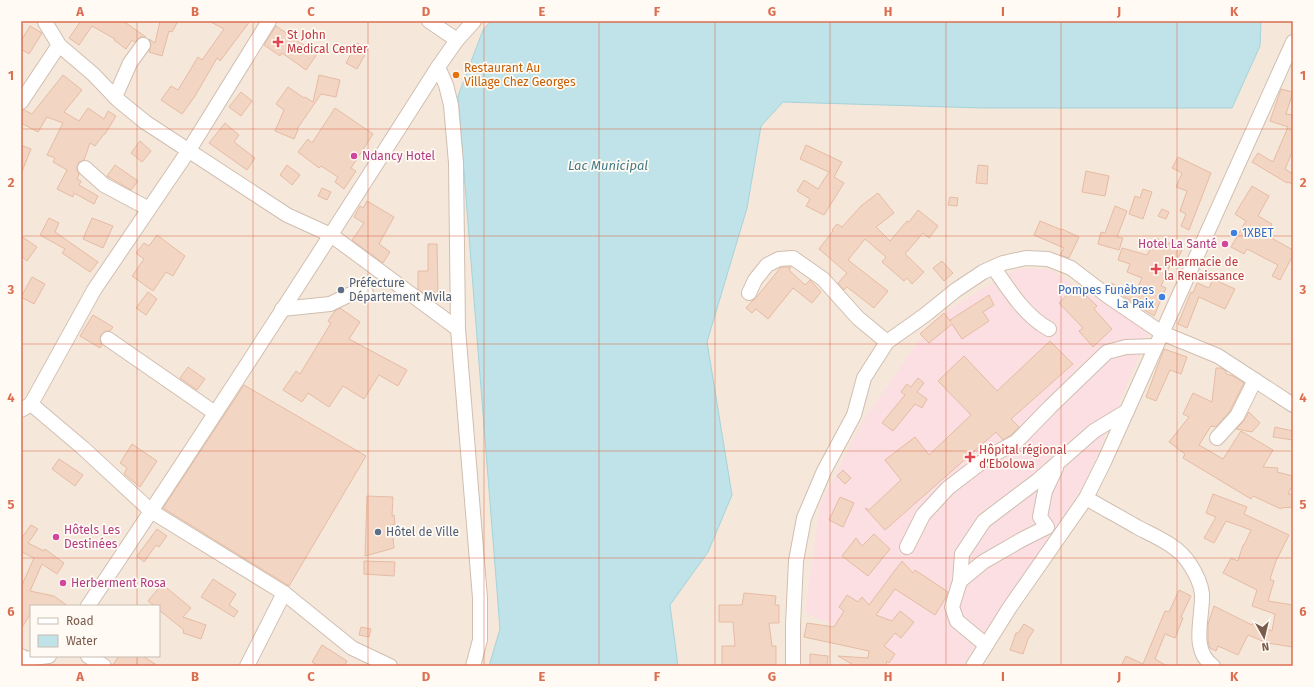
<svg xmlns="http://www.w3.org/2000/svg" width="1314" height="687" font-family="'Fira Sans',sans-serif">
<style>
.residential{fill:#f5e8da;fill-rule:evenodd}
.medical{fill:#fbdfe3}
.water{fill:#bfe3e8;stroke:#a5d3da}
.building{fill:#f3d5c3;stroke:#e6bba3}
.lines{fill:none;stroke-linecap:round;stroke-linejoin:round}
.minor-casing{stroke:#d1beb0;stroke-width:16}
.minor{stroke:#fff;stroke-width:14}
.grid{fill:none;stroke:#dc6d51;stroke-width:1;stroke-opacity:0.55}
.health-dot{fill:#e0444e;stroke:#fffaf3;stroke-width:1.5}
.food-dot{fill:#e8710a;stroke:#fffaf3;stroke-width:1.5}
.hotel-dot{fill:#d1479c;stroke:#fffaf3;stroke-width:1.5}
.shop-dot{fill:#3f7fe0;stroke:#fffaf3;stroke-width:1.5}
.service-dot{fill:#5c6f8a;stroke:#fffaf3;stroke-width:1.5}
.labels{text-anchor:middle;stroke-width:3.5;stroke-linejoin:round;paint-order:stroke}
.health-label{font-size:12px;fill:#be3a42;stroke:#fffaf3;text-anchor:start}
.food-label{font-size:12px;fill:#c56008;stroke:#fffaf3;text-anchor:start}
.hotel-label{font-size:12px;fill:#b23c85;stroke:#fffaf3;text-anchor:start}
.shop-label{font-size:12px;fill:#366cbe;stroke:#fffaf3;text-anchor:start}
.service-label{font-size:12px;fill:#4e5e75;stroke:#fffaf3;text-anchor:start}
.water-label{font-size:13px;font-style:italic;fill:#437c86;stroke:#fffaf3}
.neatline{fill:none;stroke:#dc6d51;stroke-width:1.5}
.grid-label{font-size:13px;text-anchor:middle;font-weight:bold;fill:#dc6d51}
</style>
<rect width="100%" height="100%" fill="#fdf6ec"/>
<path class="residential" d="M21 21H1293V666H21ZM31 606H159V656H31Z"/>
<polygon class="medical" points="1020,268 1048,269 1142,325 1148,335 1083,488 962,666 894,666 834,626 805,612 820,505 860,426 916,344 922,338 920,334 944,313 982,289"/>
<polygon class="water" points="491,21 1261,21 1260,46 1232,108 984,108 783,102 761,126 747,208 707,342 732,495 708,552 670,605 678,666 489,666 500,629 458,96 483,30"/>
<g class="building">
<polygon points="81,21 123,21 146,37 140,37 135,42 132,40 126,49 114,40 115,39 92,26 79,45 69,38"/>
<polygon points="160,21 178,21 172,32 169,31 162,56 149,52 151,45 149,39 155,43"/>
<polygon points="209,21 250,21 220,61 217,58 195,96 182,114 161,100 171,86 178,90 198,57 202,60 224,29"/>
<polygon points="30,26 42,33 29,54 21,49 21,41"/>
<polygon points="276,26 317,54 306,70 282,53 280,56 264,45"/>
<polygon points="357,43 368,49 357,69 346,63"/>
<polygon points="63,75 82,90 64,112 79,121 88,108 104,119 108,111 116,116 105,134 104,134 95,146 90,143 84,160 79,162 77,166 77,170 79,174 77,179 81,181 79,185 98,196 94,204 74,193 73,197 57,189 67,170 53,162 55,158 47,155 63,123 47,117 38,132 21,123 21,110 24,110 32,114"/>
<polygon points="319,75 340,80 336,97 321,94 297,129 298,130 294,139 275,131 284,110 276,104 288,87 304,98 305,97 313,102"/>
<polygon points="1281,89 1293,92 1286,114 1293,115 1293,150 1285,169 1293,174 1293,184 1287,182 1287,183 1252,162 1258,153 1273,162 1288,127 1270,121"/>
<polygon points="241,92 252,101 241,116 229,107"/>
<polygon points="335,108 373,134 351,168 356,171 344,189 335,182 338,177 321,166 319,168 298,152 308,139 312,143"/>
<polygon points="225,123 239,135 234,142 255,158 247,170 209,143"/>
<polygon points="140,141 151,151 142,162 131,153"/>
<polygon points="21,145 31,149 21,174"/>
<polygon points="806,145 842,162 834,177 844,183 824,215 806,206 810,199 797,191 804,180 818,189 829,172 800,159"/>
<polygon points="1178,157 1211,173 1189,230 1181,226 1186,214 1180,211 1187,191 1176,187 1182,173 1172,168"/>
<polygon points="115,165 138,181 131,190 107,176"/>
<polygon points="287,165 300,175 292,185 280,175"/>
<polygon points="978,165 988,166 987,184 976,183"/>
<polygon points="1086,171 1109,176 1105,196 1082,192"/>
<polygon points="1252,186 1269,196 1258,216 1272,224 1266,235 1293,250 1293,255 1280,280 1272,276 1278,265 1247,249 1244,254 1231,247 1246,221 1235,214"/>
<polygon points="322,188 331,192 327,200 318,196"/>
<polygon points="1143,189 1152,192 1143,219 1129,214 1135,196 1140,198"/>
<polygon points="878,193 894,213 876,227 890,241 907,221 909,222 918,210 938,226 929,238 923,233 905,254 924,272 912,284 907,278 904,281 882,262 886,257 865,239 848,260 888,291 874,308 847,287 844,290 838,283 847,273 819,249 833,231 832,230 837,224 842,227 861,206"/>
<polygon points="950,197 958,198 957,206 948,205"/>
<polygon points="367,201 394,217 379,244 390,252 383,263 352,240 364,223 354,217 360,206 363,208"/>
<polygon points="1115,206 1127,211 1117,237 1123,238 1119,250 1098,244 1101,232 1105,233"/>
<polygon points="1162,209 1169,212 1166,219 1158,216"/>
<polygon points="49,218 59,223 55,232 98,262 90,272 62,253 65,249 40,235"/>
<polygon points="92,218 113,226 103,248 83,239"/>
<polygon points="1040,221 1062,230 1062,229 1079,237 1069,258 1060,255 1064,248 1034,235"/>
<polygon points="157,235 185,256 173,276 166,272 153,291 132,276 144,259 136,253 144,243 149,246"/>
<polygon points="21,236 37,247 27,261 21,256"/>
<polygon points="1156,238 1169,244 1170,242 1183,248 1175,265 1171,263 1161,286 1166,288 1154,316 1141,308 1109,286 1111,283 1134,295 1142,278 1127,272 1130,264 1118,260 1122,248 1147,255"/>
<polygon points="428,244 437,244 438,292 423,293 418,289 418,271 428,271"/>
<polygon points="942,261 953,273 944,281 933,268"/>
<polygon points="781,267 791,267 789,270 805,285 810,280 821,292 812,303 793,288 768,319 756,309 752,313 746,308 753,300 755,299"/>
<polygon points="32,277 45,284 34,304 21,297"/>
<polygon points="1213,279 1235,289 1225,309 1199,297 1187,328 1178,324 1191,292 1193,293 1197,283 1209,288"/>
<polygon points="1076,286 1097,306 1094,309 1112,329 1093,347 1079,331 1083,328 1059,303"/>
<polygon points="148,292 157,299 146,315 136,308"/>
<polygon points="989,295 994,305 983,312 989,321 962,339 952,324 929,343 920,334 944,313 951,322 950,320"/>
<polygon points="340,308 360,322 349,339 407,370 398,386 379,375 364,399 343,386 329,407 308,393 302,402 283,390 296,371 300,374 331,323 328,321 335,311"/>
<polygon points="93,315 113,327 110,331 105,331 101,335 100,339 102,345 100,348 80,336"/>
<polygon points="1050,341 1073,364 1011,419 1019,427 1011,435 1003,440 996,432 885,530 865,508 869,510 901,480 885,460 915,437 929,455 971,415 938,381 964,356 997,391"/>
<polygon points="1164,349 1187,357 1181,374 1170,370 1156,401 1146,397"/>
<polygon points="188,367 205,379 197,390 180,378"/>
<polygon points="1216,368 1221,368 1226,371 1226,374 1233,376 1244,383 1230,411 1216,427 1211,426 1199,445 1223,459 1241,431 1273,450 1263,467 1278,468 1277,472 1293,476 1292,486 1288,494 1293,494 1293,507 1281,508 1281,509 1253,496 1251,499 1183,458 1185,454 1169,442 1189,417 1183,414 1193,393 1212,402"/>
<polygon points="918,378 924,383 917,392 927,399 922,408 915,404 893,431 882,423 905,395 901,392 907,384 911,387"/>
<polygon points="244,385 366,456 289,586 163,508"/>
<polygon points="1249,412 1260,423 1252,432 1236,429 1243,422"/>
<polygon points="1275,427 1293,431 1293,440 1273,437"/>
<polygon points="132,444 157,461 140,487 124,474 127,468 120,463"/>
<polygon points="59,459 83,475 75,486 52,469"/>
<polygon points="843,470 851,478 845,484 837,476"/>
<polygon points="1213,494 1247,507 1244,514 1289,535 1276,561 1270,579 1274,581 1268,601 1293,605 1293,647 1267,643 1248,635 1238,655 1218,646 1216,651 1210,648 1208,641 1208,624 1214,606 1252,625 1253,623 1272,631 1275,614 1252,606 1257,590 1223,573 1231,558 1238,561 1243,545 1244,545 1251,530 1226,521 1214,543 1204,538 1216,517 1206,513"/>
<polygon points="367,496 393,497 392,516 394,515 395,524 392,525 394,548 365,556"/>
<polygon points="840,497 854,503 843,527 829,520"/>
<polygon points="31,525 38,529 28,543 44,551 45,549 64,563 57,574 42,564 30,591 54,596 68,606 31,606 31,613 21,629 21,587 34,558 22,552 21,553 21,539"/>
<polygon points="157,529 167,536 159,547 156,545 144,562 137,556"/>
<polygon points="874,534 890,549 868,576 842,556 856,538 862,546"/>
<polygon points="364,561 395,562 394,576 364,574"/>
<polygon points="902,561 913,573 915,570 948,592 945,599 935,615 895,589 876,615 892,621 900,611 914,622 901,638 895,633 884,646 895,654 889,663 887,661 886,666 855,666 838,656 868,658 869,651 804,637 807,623 834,627 844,611 839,607 847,595 858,602 862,597 869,605"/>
<polygon points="213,579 236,594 229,605 238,611 234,617 201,597"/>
<polygon points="162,584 191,608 183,617 206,625 201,639 183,633 184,630 159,610 159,606 155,606 148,601"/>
<polygon points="1179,590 1191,596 1181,617 1183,618 1175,638 1165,634 1155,659 1167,666 1121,666 1126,656 1143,664 1165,611 1169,612"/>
<polygon points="744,593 776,596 775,605 779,605 779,623 769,623 772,646 776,646 776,665 722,666 722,646 735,646 733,622 719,622 719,605 742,605"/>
<polygon points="1024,624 1034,630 1028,639 1023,654 1010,650 1016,633 1018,633"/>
<polygon points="361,627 371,629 369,637 359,635"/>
<polygon points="322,645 347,661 344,666 319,666 312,662"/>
<polygon points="810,654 828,656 827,666 810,666"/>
<polygon points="119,656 143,656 158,666 112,666"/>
</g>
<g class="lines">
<defs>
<g id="minor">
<polyline points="429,21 457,40"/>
<polyline points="45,22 59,45 93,74 118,100 145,122 287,215 331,235 458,329"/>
<polyline points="438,67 446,85 451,105 456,163 458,329 480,598 480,640 473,666"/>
<polyline points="115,97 130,63 143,45"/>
<polyline points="21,102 59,45"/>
<polyline points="85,168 104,185 149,209"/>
<path d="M994 268C1009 290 1025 316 1049 329"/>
<polyline points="749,293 755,280 767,265 779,259 793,258 823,279 858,318 887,342"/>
<polyline points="282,309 330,304 353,293 366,293"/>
<polyline points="108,339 215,413"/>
<polyline points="31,404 83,448 151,511 284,593 352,648 390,666"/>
<polyline points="21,410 31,404 94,290 189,150 269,21"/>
<polyline points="1217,438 1237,416 1255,380"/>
<path d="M1086 498C1103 508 1120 517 1137 527 1156 537 1177 545 1189 563 1195 572 1201 583 1202 594 1203 618 1190 650 1213 666"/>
<polyline points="907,547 923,515 948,488 987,458 1016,442 1050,407 1107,352 1126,347 1156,346"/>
<polyline points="960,581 983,562 1023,539 1047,527 1040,517 1045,491 1056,468"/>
<path d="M88 606C207 428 323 248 438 67L457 40 474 21"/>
<polyline points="986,645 957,621 952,607 960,581 962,554 984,521 1037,481 1094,431 1127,411"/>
<polyline points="21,656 25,659 49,656"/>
<polyline points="88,656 104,666"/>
<polyline points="247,666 284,593"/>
<polyline points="793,666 793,625 796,561 804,518 824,471 854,415 864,378 887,342 925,315 956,290 983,272 1003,263 1026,258 1048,259 1071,268 1109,297 1162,333 1218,356 1293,405"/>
<polyline points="973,666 1010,607 1086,498 1104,462 1293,42"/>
</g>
</defs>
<use href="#minor" class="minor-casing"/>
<use href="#minor" class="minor"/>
</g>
<path class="grid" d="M137 21V606M253 21V666M368 21V666M484 21V666M599 21V666M715 21V666M830 21V666M946 21V666M1061 21V666M1177 21V666M21 129H1293M21 236H1293M21 344H1293M21 451H1293M21 558H1293M137 656V666"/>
<g class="health-dot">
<path d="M276 36h4v4h4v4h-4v4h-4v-4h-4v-4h4z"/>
<path d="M1154 263h4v4h4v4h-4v4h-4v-4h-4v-4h4z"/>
<path d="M968 451h4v4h4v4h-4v4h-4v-4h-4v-4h4z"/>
</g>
<circle class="food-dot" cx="456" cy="75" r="4"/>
<g class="hotel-dot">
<circle cx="354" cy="156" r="4"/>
<circle cx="1225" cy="244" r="4"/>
<circle cx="56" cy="537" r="4"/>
<circle cx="63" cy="583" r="4"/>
</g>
<g class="shop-dot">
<circle cx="1234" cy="233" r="4"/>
<circle cx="1162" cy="297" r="4"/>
</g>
<g class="service-dot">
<circle cx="341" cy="290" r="4"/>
<circle cx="378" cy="532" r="4"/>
</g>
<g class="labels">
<g class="health-label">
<text x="287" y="39">St John<tspan x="287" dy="14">Medical Center</tspan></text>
<text x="1164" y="266">Pharmacie de<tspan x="1164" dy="14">la Renaissance</tspan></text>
<text x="979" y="454">Hôpital régional<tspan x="979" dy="14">d'Ebolowa</tspan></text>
</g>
<g class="food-label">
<text x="464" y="72">Restaurant Au<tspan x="464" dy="14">Village Chez Georges</tspan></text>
</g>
<g class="hotel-label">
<text x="362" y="160">Ndancy Hotel</text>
<text x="1217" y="248" text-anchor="end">Hotel La Santé</text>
<text x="64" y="534">Hôtels Les<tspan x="64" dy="14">Destinées</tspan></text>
<text x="71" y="587">Herberment Rosa</text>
</g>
<g class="shop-label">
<text x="1242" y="237">1XBET</text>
<text x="1154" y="294" text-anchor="end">Pompes Funèbres<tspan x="1154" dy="14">La Paix</tspan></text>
</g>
<g class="service-label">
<text x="349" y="287">Préfecture<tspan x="349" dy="14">Département Mvila</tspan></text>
<text x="386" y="536">Hôtel de Ville</text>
</g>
<g class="water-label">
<text x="608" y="170">Lac Municipal</text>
</g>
</g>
<rect width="1314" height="687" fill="none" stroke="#fffaf3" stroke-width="44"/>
<rect x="30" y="605" width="130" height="52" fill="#fffaf3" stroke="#cabbb1"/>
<rect x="38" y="618" width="20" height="6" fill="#ffffff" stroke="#cabbb1"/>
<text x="66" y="625" font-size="12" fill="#7a5c4d">Road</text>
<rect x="38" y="635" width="20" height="12" fill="#bfe3e8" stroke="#cabbb1"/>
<text x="66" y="645" font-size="12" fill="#7a5c4d">Water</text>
<g transform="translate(1264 637) rotate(172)" stroke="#fffaf3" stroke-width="3" paint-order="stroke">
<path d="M0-3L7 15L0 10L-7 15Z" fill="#7a5c4d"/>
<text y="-6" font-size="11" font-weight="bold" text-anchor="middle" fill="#7a5c4d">N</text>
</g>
<rect x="22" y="22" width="1270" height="643" class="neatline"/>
<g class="grid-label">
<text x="80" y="16">A</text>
<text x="195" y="16">B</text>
<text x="311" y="16">C</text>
<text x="426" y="16">D</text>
<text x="542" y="16">E</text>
<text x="657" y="16">F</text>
<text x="772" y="16">G</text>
<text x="888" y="16">H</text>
<text x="1003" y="16">I</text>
<text x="1119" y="16">J</text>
<text x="1234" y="16">K</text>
<text x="11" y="80">1</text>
<text x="1303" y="80">1</text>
<text x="11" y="187">2</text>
<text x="1303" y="187">2</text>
<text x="11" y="294">3</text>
<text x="1303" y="294">3</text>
<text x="11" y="402">4</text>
<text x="1303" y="402">4</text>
<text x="11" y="509">5</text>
<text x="1303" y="509">5</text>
<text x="11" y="616">6</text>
<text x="1303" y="616">6</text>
<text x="80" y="681">A</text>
<text x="195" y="681">B</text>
<text x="311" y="681">C</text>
<text x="426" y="681">D</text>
<text x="542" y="681">E</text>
<text x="657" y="681">F</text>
<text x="772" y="681">G</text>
<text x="888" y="681">H</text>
<text x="1003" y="681">I</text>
<text x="1119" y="681">J</text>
<text x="1234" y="681">K</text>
</g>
</svg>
